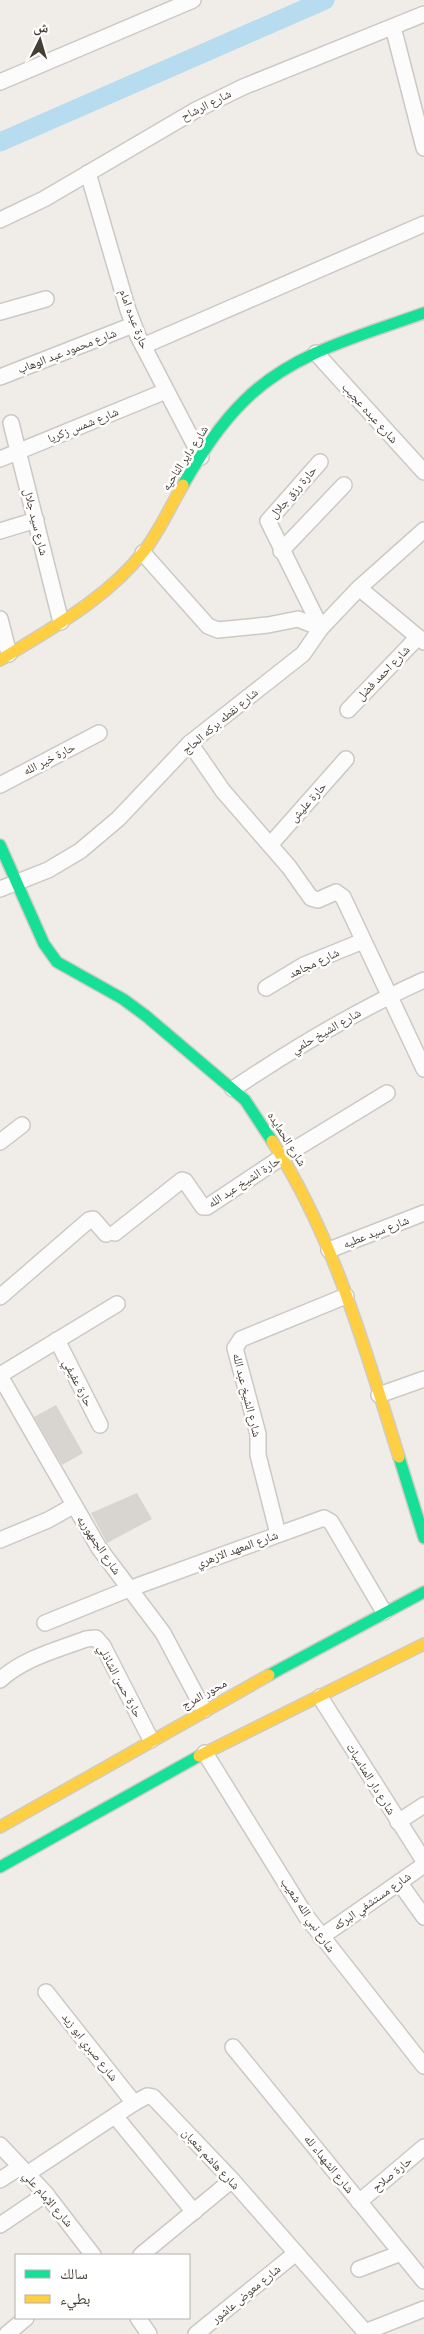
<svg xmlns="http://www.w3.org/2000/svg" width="424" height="2334" font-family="'Fira Sans Condensed','Noto Naskh Arabic',sans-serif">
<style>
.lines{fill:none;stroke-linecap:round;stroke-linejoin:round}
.canal{stroke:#b7dbef;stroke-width:19}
.building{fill:#d8d4cf}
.street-casing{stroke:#ccc9c4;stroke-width:18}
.fast-casing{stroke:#d1ccc0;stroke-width:14}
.slow-casing{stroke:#d1ccc0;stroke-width:14}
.street{stroke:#fdfcfc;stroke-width:15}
.fast{stroke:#16e098;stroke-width:11}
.slow{stroke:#ffcf43;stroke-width:11}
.labels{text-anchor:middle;stroke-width:5;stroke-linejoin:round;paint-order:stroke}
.street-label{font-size:12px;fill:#453e34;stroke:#fff}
</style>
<rect width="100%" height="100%" fill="#f0ede8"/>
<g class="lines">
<polyline class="canal" points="0,142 325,0"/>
</g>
<g class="building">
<polygon points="56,1405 83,1453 62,1465 34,1417"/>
<polygon points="137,1493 152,1519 107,1543 91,1513"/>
</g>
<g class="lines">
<defs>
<g id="street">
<polyline points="393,27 424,148"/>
<polyline points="0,82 193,0"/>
<polyline points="88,173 128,310 138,336 201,457"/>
<polyline points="0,220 44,199 196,110 243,87 424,14"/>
<polyline points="0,312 46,299"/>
<polyline points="143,346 424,224"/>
<polyline points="316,353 424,472"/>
<polyline points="0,377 133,325"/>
<polyline points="11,423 61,622"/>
<polyline points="0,459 166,391"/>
<polyline points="320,462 268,521 321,628"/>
<polyline points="0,531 36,520"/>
<polyline points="281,551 344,485"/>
<polyline points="143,553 208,626 218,630 268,625 298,619 321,628"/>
<polyline points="359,588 424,642"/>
<polyline points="0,619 9,654"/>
<polyline points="348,710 418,637"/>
<polyline points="190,743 223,791 289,867 311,898 318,900 336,892 343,897 424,1069"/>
<polyline points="0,785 99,733"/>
<polyline points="270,845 346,759"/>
<polyline points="0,889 48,870 80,851 118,819 190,743 303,654 321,628 359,588 424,530"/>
<polyline points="266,988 304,965 363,941"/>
<path d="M233 1089C294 1048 357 1010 424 980"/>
<polyline points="0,1142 22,1125"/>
<polyline points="115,1233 182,1180 185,1181 203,1207 207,1207 282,1157 387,1093"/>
<polyline points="329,1250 424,1213"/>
<polyline points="0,1297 89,1220 93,1219 106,1234"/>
<polyline points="57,1340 100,1425"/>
<polyline points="0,1375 117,1304"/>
<polyline points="0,1376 99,1548 163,1633 204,1710"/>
<polyline points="379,1395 424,1379"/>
<polyline points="278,1534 258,1455 258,1434 235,1348 241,1339 346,1296"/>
<polyline points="0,1540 48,1520 73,1506"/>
<polyline points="45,1623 129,1589 324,1518 331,1522 384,1612"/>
<path d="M0 1680C24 1658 57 1650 86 1639L96 1638 103 1646 151 1740"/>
<polyline points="320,1697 424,1861"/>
<polyline points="205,1753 306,1916 424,2066"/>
<polyline points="398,1822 424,1805"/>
<polyline points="399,1882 424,1917"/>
<polyline points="321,1937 424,1865"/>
<polyline points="46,1992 134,2103"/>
<polyline points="233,2047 424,2281"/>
<polyline points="115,2116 194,2212"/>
<polyline points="0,2145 46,2194 93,2255"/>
<polyline points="27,2174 134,2103 147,2096 153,2097 232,2180 367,2334"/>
<polyline points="0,2180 20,2167"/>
<polyline points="359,2202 424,2147"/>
<polyline points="0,2225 46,2194"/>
<polyline points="141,2255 232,2180"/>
<polyline points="359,2269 401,2253"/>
<polyline points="138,2318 149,2334"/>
<polyline points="365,2332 424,2309"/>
<polyline points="7,2334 26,2318"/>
<polyline points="196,2334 296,2253"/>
</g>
<g id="fast">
<path d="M183 485C201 454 220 424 246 399 294 352 363 335 424 313"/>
<polyline points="0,845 44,944 57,962 123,999 146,1016 245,1100 272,1141"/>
<polyline points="399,1457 424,1538"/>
<polyline points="269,1675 424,1592"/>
<polyline points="0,1867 199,1756"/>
</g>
<g id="slow">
<path d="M0 660C50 629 107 599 144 551 159 532 170 507 183 485"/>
<path d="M272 1141C334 1237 365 1348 399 1457"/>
<polyline points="199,1756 424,1644"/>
<polyline points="0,1827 269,1675"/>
</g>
</defs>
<use href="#street" class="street-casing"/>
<use href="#fast" class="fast-casing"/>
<use href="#slow" class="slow-casing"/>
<use href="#street" class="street"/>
<use href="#fast" class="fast"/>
<use href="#slow" class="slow"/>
</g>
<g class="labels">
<g class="street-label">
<text transform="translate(206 105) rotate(-27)" y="4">شارع الرشاح</text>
<text transform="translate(134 319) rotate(69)" y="4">حارة عبده امام</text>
<text transform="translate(67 351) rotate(-21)" y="4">شارع محمود عبد الوهاب</text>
<text transform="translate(370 413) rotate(48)" y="4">شارع عبده عجيب</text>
<text transform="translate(83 425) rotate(-22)" y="4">شارع شمس زكريا</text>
<text transform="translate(185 458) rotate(-57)" y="4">شارع داير الناحيه</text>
<text transform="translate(293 492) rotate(-49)" y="4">حارة رزق جلال</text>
<text transform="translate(36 522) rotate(76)" y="4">شارع سيد جلال</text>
<text transform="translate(383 673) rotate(-46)" y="4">شارع احمد فضل</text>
<text transform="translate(220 721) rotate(-40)" y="4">شارع نقطه بركه الحاج</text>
<text transform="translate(49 759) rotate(-27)" y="4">حارة خير الله</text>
<text transform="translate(308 802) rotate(-48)" y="4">حارة عليش</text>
<text transform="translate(314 963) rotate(-25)" y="4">شارع مجاهد</text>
<text transform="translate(326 1031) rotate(-30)" y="4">شارع الشيخ حلمي</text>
<text transform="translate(287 1139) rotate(58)" y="4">شارع الحمايده</text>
<text transform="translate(244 1182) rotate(-33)" y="4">حارة الشيخ عبد الله</text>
<text transform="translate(376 1232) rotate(-21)" y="4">شارع سيد عطيه</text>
<text transform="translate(78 1383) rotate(63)" y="4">حارة عفيفي</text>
<text transform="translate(247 1395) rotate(76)" y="4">شارع الشيخ عبد الله</text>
<text transform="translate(99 1545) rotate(56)" y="4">شارع الجمهوريه</text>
<text transform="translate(237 1549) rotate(-20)" y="4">شارع المعهد الازهري</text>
<text transform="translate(120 1681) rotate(62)" y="4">حارة حسن الشاذلي</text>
<text transform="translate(204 1694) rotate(-29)" y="4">محور المرج</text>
<text transform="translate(371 1779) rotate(58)" y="4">شارع دار المناسبات</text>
<text transform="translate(372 1901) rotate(-35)" y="4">شارع مستشفي البركه</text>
<text transform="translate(308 1915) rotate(56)" y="4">شارع نبي الله شعيب</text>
<text transform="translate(90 2047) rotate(52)" y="4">شارع صبري ابو زيد</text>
<text transform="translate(211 2159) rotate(47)" y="4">شارع هاشم شعبان</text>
<text transform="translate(329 2164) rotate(51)" y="4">شارع الشهداء لله</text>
<text transform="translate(392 2174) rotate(-40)" y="4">حارة صلاح</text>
<text transform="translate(48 2199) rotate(49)" y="4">شارع الإمام علي</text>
<text transform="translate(246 2294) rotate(-39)" y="4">شارع معوض عاشور</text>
</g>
</g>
<rect x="15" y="2254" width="175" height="65" fill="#ffffff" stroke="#b5b2ae"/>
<rect x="25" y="2270" width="25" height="8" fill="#16e098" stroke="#b5b2ae"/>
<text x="60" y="2279" font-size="15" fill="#453e34">سالك</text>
<rect x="25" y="2295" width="25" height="8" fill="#ffcf43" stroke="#b5b2ae"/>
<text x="60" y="2304" font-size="15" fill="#453e34">بطيء</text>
<g transform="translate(40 40) rotate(5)" stroke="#ffffff" stroke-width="4" paint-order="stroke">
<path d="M0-4L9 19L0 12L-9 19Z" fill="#453e34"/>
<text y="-8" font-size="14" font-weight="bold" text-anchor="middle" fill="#453e34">ش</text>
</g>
</svg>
